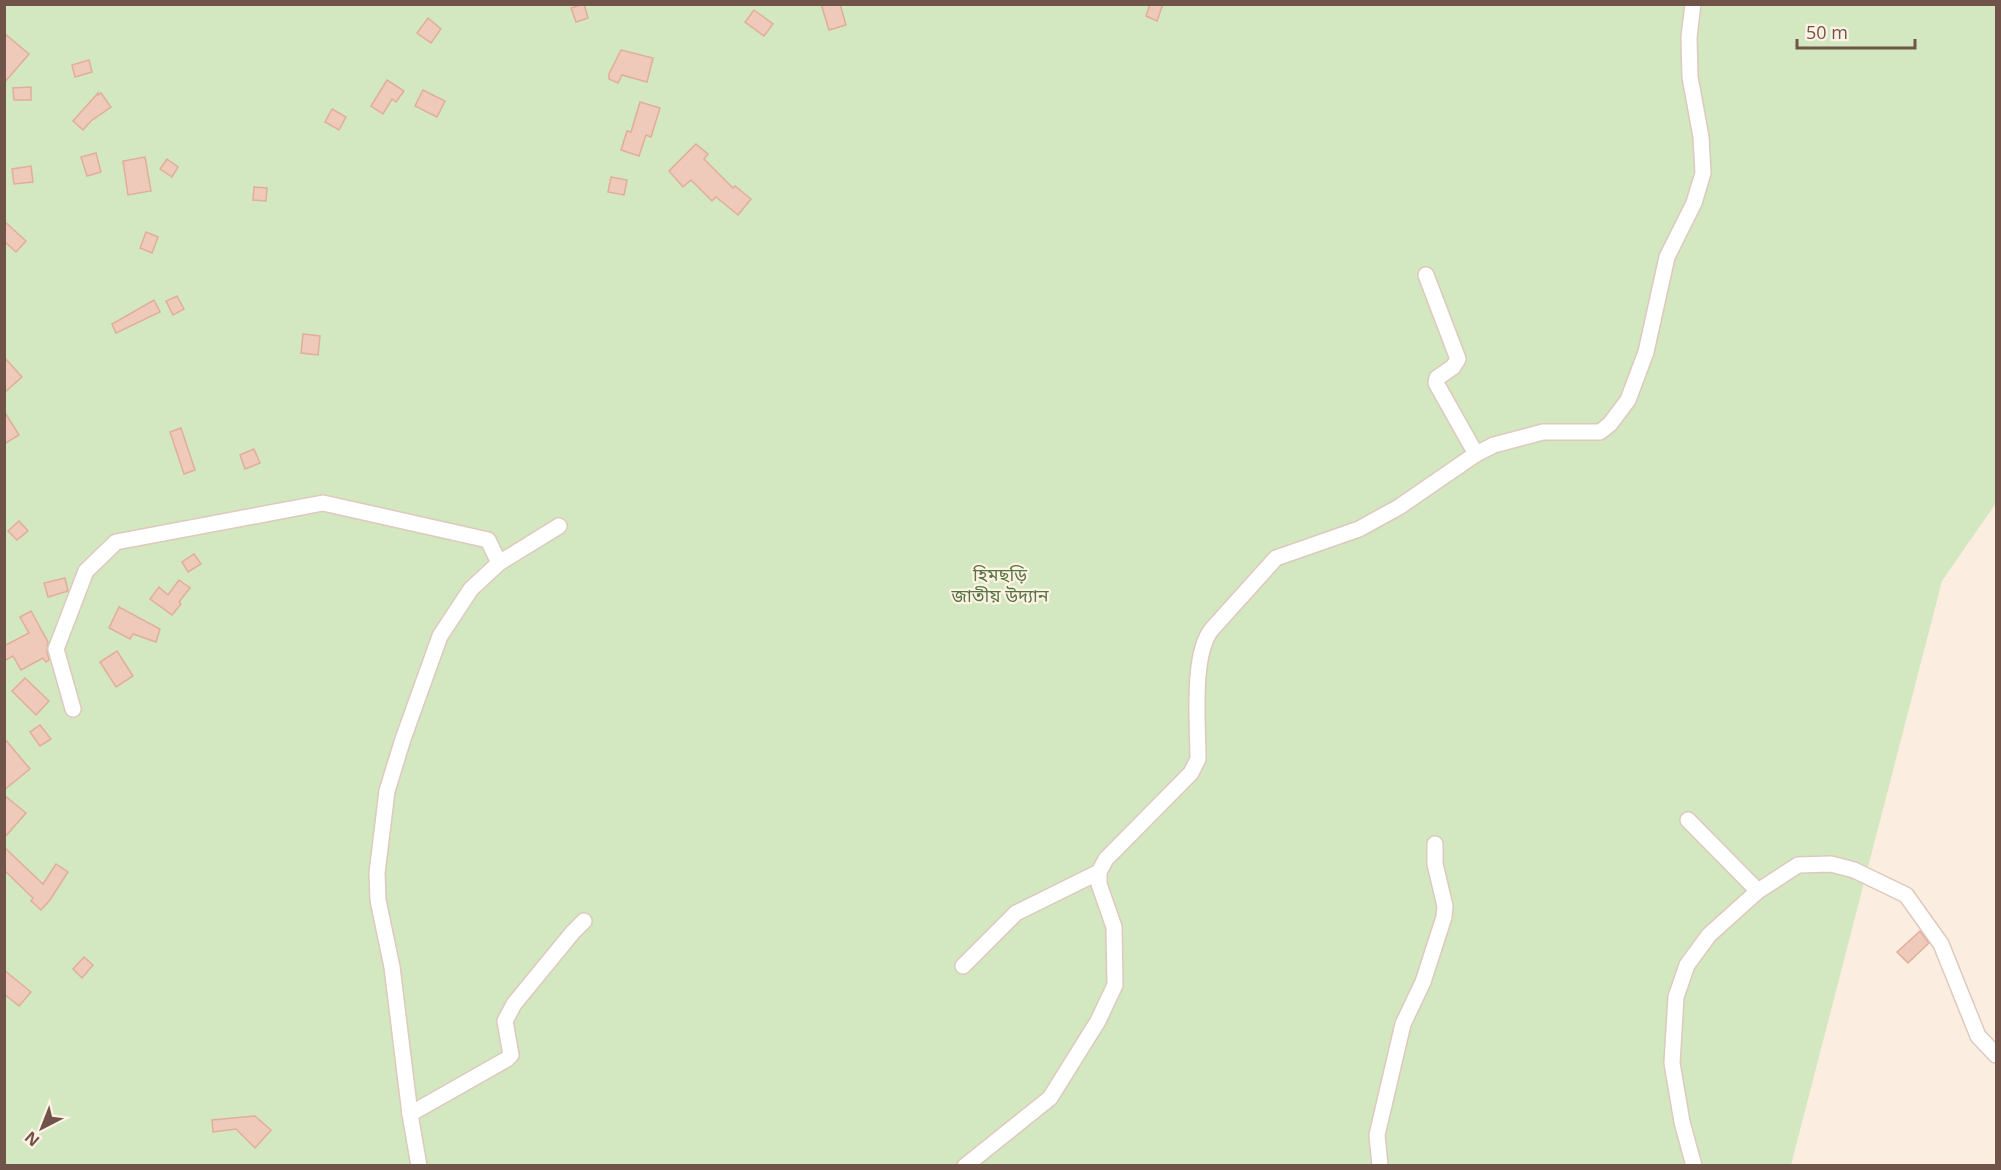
<svg xmlns="http://www.w3.org/2000/svg" width="2001" height="1170" font-family="'Open Sans','Noto Sans Bengali',sans-serif">
<style>
.green{fill:#d3e7c0}
.building{fill:#efc9b9;stroke:#e1ae9a;stroke-width:1.5}
.lines{fill:none;stroke-linecap:round;stroke-linejoin:round}
.minor-casing{stroke:#dec9bd;stroke-width:18}
.minor{stroke:#fff;stroke-width:15}
.labels{text-anchor:middle;stroke-width:4.5;stroke-linejoin:round;paint-order:stroke}
.park-label{font-size:18px;fill:#557642;stroke:#fef2e5}
</style>
<rect width="100%" height="100%" fill="#fbeee0"/>
<polygon class="green" points="5,5 1996,5 1996,503 1942,581 1791,1165 5,1166"/>
<g class="building">
<polygon points="584,4 588,18 576,22 571,8"/>
<polygon points="821,4 840,4 846,25 829,30"/>
<polygon points="1150,4 1163,4 1157,21 1146,16"/>
<polygon points="754,10 773,24 764,36 745,22"/>
<polygon points="428,18 441,29 431,43 417,33"/>
<polygon points="4,33 29,54 4,83"/>
<polygon points="621,50 653,58 647,82 622,75 618,83 609,79 609,74"/>
<polygon points="89,60 92,72 75,77 72,65"/>
<polygon points="387,80 404,91 396,102 392,99 383,114 371,106"/>
<polygon points="31,87 31,100 14,100 13,88"/>
<polygon points="423,90 445,101 437,117 415,106"/>
<polygon points="98,93 98,95 101,93 111,107 91,121 83,130 73,121"/>
<polygon points="640,102 660,108 651,137 646,135 639,156 621,150 627,131 631,132"/>
<polygon points="332,109 346,117 339,130 325,122"/>
<polygon points="696,144 708,154 704,159 733,188 735,186 751,199 738,215 716,197 712,201 691,180 683,187 669,171"/>
<polygon points="96,153 101,172 87,176 81,157"/>
<polygon points="145,157 151,191 128,195 123,161"/>
<polygon points="167,159 178,167 172,177 160,169"/>
<polygon points="31,166 33,182 14,184 12,169"/>
<polygon points="611,177 627,180 624,195 608,192"/>
<polygon points="254,187 267,188 266,201 253,200"/>
<polygon points="4,221 26,241 16,252 4,241"/>
<polygon points="146,232 158,237 152,253 140,248"/>
<polygon points="177,296 184,309 173,315 166,301"/>
<polygon points="154,300 160,312 116,333 112,324"/>
<polygon points="303,334 320,336 318,355 301,353"/>
<polygon points="4,357 22,377 4,393"/>
<polygon points="4,411 19,435 4,444"/>
<polygon points="181,428 195,470 184,474 170,432"/>
<polygon points="254,449 260,463 245,469 240,455"/>
<polygon points="19,521 28,531 17,540 8,531"/>
<polygon points="194,554 201,564 188,572 182,562"/>
<polygon points="65,578 68,591 48,597 44,583"/>
<polygon points="179,580 190,588 179,602 181,604 172,615 150,599 159,587 168,595"/>
<polygon points="119,607 160,629 156,642 133,634 130,639 109,628"/>
<polygon points="31,611 48,642 47,651 49,660 46,662 43,658 21,670 13,656 4,661 4,646 29,633 20,617"/>
<polygon points="117,651 133,676 116,687 100,662"/>
<polygon points="25,678 49,701 36,715 12,691"/>
<polygon points="40,725 51,739 40,746 30,732"/>
<polygon points="4,738 30,769 4,790"/>
<polygon points="4,795 26,813 4,838"/>
<polygon points="4,847 43,884 56,864 68,872 50,900 41,910 31,901 33,898 4,870"/>
<polygon points="1920,931 1929,943 1908,963 1897,952"/>
<polygon points="84,957 93,965 82,978 73,969"/>
<polygon points="4,970 31,992 19,1006 4,994"/>
<polygon points="255,1116 271,1130 255,1148 236,1129 213,1132 212,1120"/>
</g>
<g class="lines">
<defs>
<g id="minor">
<polyline points="1426,275 1458,359 1453,367 1437,378 1436,383 1476,454"/>
<polyline points="73,709 56,649 86,571 116,542 323,503 488,540 499,563"/>
<polyline points="1688,820 1758,891"/>
<polyline points="963,966 1016,913 1099,872"/>
<polyline points="410,1114 507,1059 511,1055 505,1021 514,1004 573,932 584,921"/>
<polyline points="419,1166 410,1114 392,967 378,900 377,873 387,791 403,739 440,636 471,589 499,563 559,526"/>
<path d="M965 1166 1050 1098 1098 1021 1115 985 1114 927 1099 884V872L1106 859 1191 773 1198 759C1198 726 1191 654 1212 629L1276 558 1359 529 1399 507 1476 454 1494 445 1543 432H1600L1610 424 1628 400 1646 352 1667 257 1694 203 1703 173 1701 137 1690 77 1689 37 1693 4"/>
<polyline points="1380,1166 1377,1135 1403,1024 1423,982 1444,917 1445,906 1435,864 1435,844"/>
<polyline points="1694,1166 1682,1122 1672,1063 1676,997 1687,965 1709,935 1758,891 1798,865 1831,864 1854,870 1906,895 1941,944 1978,1036 1996,1055"/>
</g>
</defs>
<use href="#minor" class="minor-casing"/>
<use href="#minor" class="minor"/>
</g>
<g class="labels">
<g class="park-label">
<text x="1000" y="581">হিমছড়ি<tspan x="1000" dy="21">জাতীয় উদ্যান</tspan></text>
</g>
</g>
<rect width="2001" height="1170" fill="none" stroke="#705349" stroke-width="12"/>
<g transform="translate(42 1128) rotate(222)" stroke="#fef2e5" stroke-width="4.5" paint-order="stroke">
<path d="M0-4.5L10 22L0 15L-10 22Z" fill="#705349"/>
<text y="-9" font-size="16" font-weight="bold" text-anchor="middle" fill="#705349">N</text>
</g>
<path d="M1797 39v9h118v-9" fill="none" stroke="#705349" stroke-width="3"/>
<text x="1806" y="39" font-size="18" fill="#705349" stroke="#fef2e5" stroke-width="4.5" paint-order="stroke">50 m</text>
</svg>
